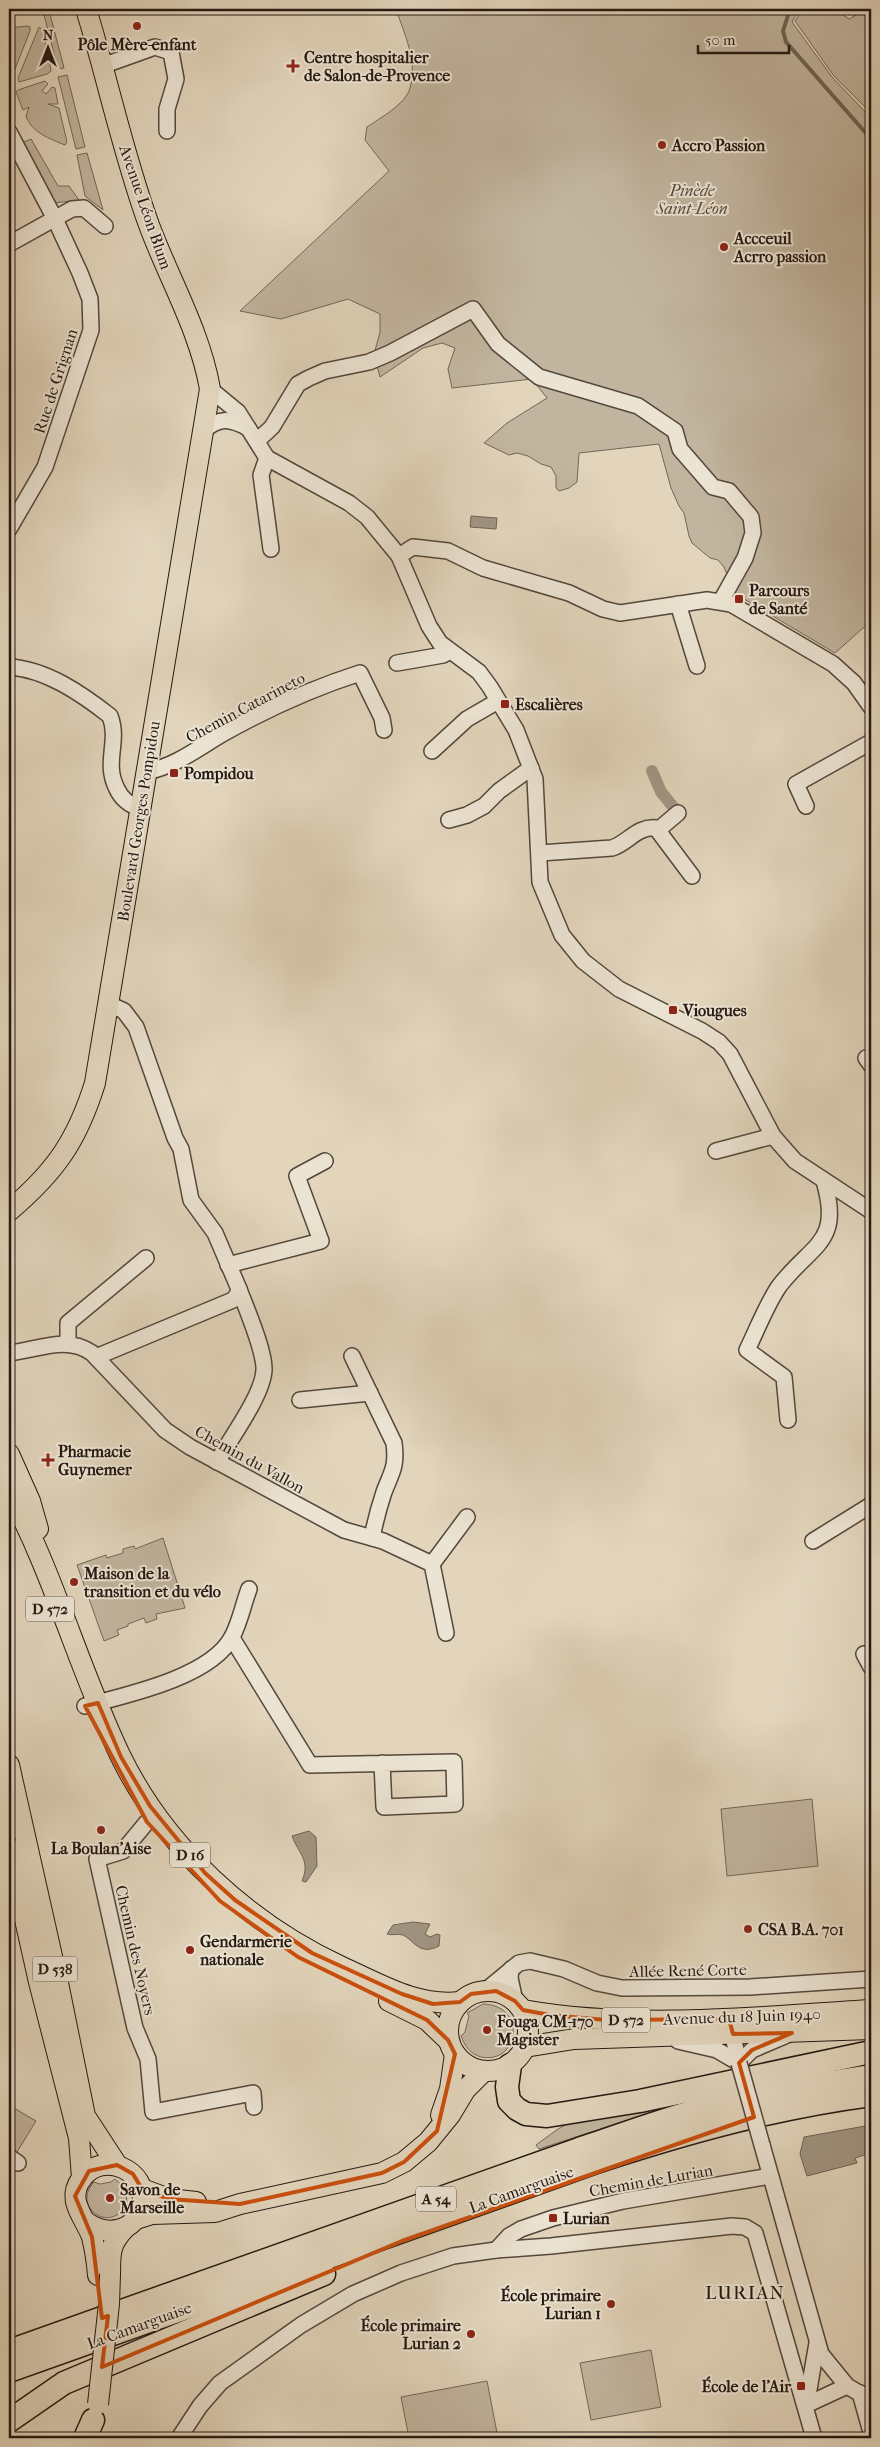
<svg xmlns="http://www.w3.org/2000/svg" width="880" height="2447" font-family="'IM FELL French Canon',serif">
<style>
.green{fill:#c2b59f;stroke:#736658}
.water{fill:#a19582;stroke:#6f6355}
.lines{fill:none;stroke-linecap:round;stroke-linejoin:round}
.stream{stroke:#6f6355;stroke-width:4}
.canal{stroke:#a19582;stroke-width:12}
.minor-casing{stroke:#54473c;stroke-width:18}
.major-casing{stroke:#241812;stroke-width:22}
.highway-casing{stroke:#241812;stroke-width:25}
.minor{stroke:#ece4d3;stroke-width:15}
.major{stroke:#e2d5bc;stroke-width:20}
.highway{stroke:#e2d5bc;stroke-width:22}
.minor-bridge-casing{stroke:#54473c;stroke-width:18;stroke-linecap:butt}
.major-bridge-casing{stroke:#241812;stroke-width:22;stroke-linecap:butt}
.minor-bridge{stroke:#ece4d3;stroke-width:15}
.major-bridge{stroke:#e2d5bc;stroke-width:20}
.marked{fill:none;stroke:#cb4f0d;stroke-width:4;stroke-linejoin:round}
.poi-dot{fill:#8f2418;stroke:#ece4d3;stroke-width:2}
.labels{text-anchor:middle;stroke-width:4;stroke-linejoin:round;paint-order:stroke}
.shield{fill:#ece4d3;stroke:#60554c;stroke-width:1}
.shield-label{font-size:15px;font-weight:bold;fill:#241812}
.poi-label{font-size:16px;font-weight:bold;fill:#241812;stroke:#ece4d3;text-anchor:start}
.park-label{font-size:16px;font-style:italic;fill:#53473c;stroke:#ece4d3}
.street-label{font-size:16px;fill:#241812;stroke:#ece4d3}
.quarter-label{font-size:19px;letter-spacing:1px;fill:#241812;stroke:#ece4d3}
</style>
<rect width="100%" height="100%" fill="#e2d5bc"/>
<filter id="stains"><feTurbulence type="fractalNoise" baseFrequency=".004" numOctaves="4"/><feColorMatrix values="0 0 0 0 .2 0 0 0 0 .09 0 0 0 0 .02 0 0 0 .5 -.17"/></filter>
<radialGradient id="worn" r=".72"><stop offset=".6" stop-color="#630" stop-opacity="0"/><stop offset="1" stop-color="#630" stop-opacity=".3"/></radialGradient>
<g class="green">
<path d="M396 9H799L792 22 832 77 871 118V621L835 653 734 593 724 567 718 560 710 558 692 543 689 536 684 513 679 506 671 488 659 444 579 453 577 482 569 488 559 491 556 488V476L551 467 541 464 528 456 517 453 509 455 484 443 507 423 547 398 532 379 452 388 448 369 455 348 442 343 423 348 380 377 374 354 380 332V314L348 299 281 319 240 311 389 171 365 140 367 127C380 118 406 104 410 88 418 62 404 33 396 9Z"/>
<polygon points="803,9 835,9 849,19 867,9 871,9 871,113 834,76 795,21"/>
<polygon points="50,14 64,68 58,69 44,15"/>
<polygon points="27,26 30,27 30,31 13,74 11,74 9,72 9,28"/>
<polygon points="39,27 43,30 51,71 47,74 19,82 18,78"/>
<polygon points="67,75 85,147 76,149 58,77"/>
<path d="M45 81 48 84 42 91 46 94 52 87 55 88 58 104H48L59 108 67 142 65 145C50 139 31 132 26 116L29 107 23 110 16 92 18 90Z"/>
<polygon points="31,139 58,186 69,186 79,200 54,203 22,143"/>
<polygon points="87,153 103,210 85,196 77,155"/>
<polygon points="163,1538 185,1608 156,1614 157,1619 146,1623 144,1618 128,1624 128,1626 117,1630 119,1635 104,1641 77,1565 106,1555 107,1558 123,1553 123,1549 134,1546 135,1549"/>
<polygon points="812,1799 818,1866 727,1876 721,1809"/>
<path d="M483 2004C528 2005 519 2065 481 2057 470 2054 465 2046 461 2036L465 2032 469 2016 467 2013Z"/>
<polygon points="732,2090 662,2109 539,2149 536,2145 558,2129 576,2119"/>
<polygon points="9,2105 36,2121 17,2152 9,2147"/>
<path d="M115 2179 125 2188 127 2202C113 2236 70 2208 94 2182L100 2184 111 2182Z"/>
<polygon points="651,2350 661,2407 591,2420 580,2363"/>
<polygon points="487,2381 498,2438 409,2438 401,2397"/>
</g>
<g class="water">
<polygon points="471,516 497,518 496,529 470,527"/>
<path d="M309 1831 316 1837 317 1866 306 1882 302 1881C311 1860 298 1853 292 1836Z"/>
<path d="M413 1922 430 1924 425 1934 430 1937 437 1934 440 1935 439 1946C419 1956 415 1941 403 1935 397 1933 392 1936 387 1934L393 1925Z"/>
<polygon points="871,2125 871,2153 855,2158 857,2163 807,2176 800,2154 804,2137"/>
</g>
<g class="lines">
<polyline class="stream" points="790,9 783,31 786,42 871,139"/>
<polyline class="canal" points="652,771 661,792 675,809"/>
<defs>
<g id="minor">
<polyline points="102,66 155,47 171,52 176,79 167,109 167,131"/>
<polyline points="9,132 55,219 80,273 90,299 91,330 45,467 9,529"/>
<polyline points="9,244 72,209 84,208 105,226"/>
<polyline points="210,389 238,412 267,458 349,503 367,517 399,556 429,626 440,643 479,672 490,687 516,730 535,779 540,882 562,935 583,961 619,989 702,1031 719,1042 730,1054 773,1136 795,1161 871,1211"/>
<path d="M202 432C219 417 229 418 248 428"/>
<polyline points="257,441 272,427 298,384 309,378 325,371 369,362 390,353 473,309 498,344 539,377 638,406 675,431 680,449 713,487 729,491 751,517 753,533 745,558 721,601"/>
<polyline points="267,458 261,475 271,549"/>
<polyline points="399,556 413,547 448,551 483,568 569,593 603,609 620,613 707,600 731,604 833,664 854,683 871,707"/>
<polyline points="678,604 697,666"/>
<polyline points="397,663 443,655 450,651"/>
<path d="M9 667C46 669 82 694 110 716 120 742 103 762 117 789 121 798 130 806 140 808"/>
<polyline points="432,751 467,719 498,701"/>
<path d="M146 772C176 766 198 748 224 733 267 709 313 688 360 673L382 718 384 730"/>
<polyline points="806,806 796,784 871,742"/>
<polyline points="449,820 467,815 484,806 499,791 531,768"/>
<polyline points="658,830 678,813"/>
<path d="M540 853 612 848C628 843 637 826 656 828L692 876"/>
<polyline points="866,1058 871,1065"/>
<polyline points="716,1151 773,1136"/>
<polyline points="228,1265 321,1241 297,1176 325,1161"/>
<polyline points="68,1343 68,1323 146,1258"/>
<path d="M9 1353C38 1350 66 1335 92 1353L165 1430 190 1447 344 1530 383 1541 432 1564 446 1633"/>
<path d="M352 1356 394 1443C397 1467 392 1471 384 1492 379 1507 375 1522 372 1538"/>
<polyline points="96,1357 233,1300 237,1295 239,1289 215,1233 191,1200 181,1149 175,1138 136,1027 124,1011 109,1004"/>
<polyline points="300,1400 370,1393"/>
<path d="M788 1420 784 1377 747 1350C756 1332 768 1301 780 1285 813 1243 842 1243 824 1181"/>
<path d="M217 1462C230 1439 263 1395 264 1370 265 1351 246 1308 239 1289"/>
<polyline points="813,1541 871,1505"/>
<polyline points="432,1564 467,1517"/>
<polyline points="232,1638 310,1765 454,1762 455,1804 384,1807 382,1763"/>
<polyline points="864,1654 871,1667"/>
<path d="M85 1706C127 1695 211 1677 232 1637 240 1622 243 1605 249 1589"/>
<polyline points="147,1822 123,1851 97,1859 135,2028 148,2059 153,2112 253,2093 254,2107"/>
<polyline points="511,1969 510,1978 515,2001"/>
<polyline points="485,1991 519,1963 530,1961 564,1969 597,1983 622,1988 750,1987 871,1979"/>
<polyline points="730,2023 739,2063"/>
<polyline points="678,2041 717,2050 739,2063"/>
<polyline points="739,2063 752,2050 787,2035"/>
<polyline points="762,2145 821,2354 847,2386 871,2400"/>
<polyline points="9,2157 18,2163"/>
<polyline points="496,2250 509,2236 521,2229 553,2218 623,2201 770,2176"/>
<polyline points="860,2393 871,2432"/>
<polyline points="807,2401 817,2343"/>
<polyline points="806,2405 847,2386"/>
<polyline points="179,2438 200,2406 220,2383 301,2325 353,2294 401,2273 453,2256 496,2250 551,2246 732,2226 745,2227 755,2233 814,2438"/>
</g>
<g id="major">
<path d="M9 1211C55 1172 77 1141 95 1083L210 389C200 331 169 279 149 225 123 154 108 80 86 9"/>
<polyline points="9,1454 30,1501 38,1529"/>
<path d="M9 1491C54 1575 79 1669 120 1755 165 1848 249 1924 342 1967 380 1984 417 2007 460 2002"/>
<polyline points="9,1765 58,1983 85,2116 117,2165"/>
<polyline points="9,1848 39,1982 79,2138 82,2178"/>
<circle cx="488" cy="2031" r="40"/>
<polyline points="389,2001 427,2020 448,2040"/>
<path d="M523 2010C636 2030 757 2017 871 2010"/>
<polyline points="525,2047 574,2039 871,2029"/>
<polyline points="441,2115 450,2089 455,2054"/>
<polyline points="142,2189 169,2199 196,2202"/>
<polyline points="136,2219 152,2214 215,2212 240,2204 382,2173 404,2162 428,2142 450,2115 465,2090 484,2071"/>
<path d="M86 2222C106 2237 136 2233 142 2204 149 2170 102 2150 82 2178 65 2200 85 2217 92 2237 95 2249 97 2263 98 2275"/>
<path d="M110 2274C110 2252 110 2244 125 2228"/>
</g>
<g id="highway">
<polyline points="510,2065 507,2087 509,2101 517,2109 526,2114 547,2116 640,2101 871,2052"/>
<path d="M9 2351 579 2149C625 2134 671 2116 718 2105 768 2092 820 2084 871 2076"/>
<path d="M9 2371 599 2161C688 2132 778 2107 871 2095"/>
<polyline points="9,2421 64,2383 324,2274"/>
<polyline points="85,2438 93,2420"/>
</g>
</defs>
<use href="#minor" class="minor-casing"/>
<use href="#major" class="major-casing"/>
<use href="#highway" class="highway-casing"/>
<use href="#minor" class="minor"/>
<use href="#major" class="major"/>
<use href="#highway" class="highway"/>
<defs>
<polyline id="minor-bridge" points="739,2063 762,2145"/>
<polyline id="major-bridge" points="98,2404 109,2304 110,2274"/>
</defs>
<use href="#minor-bridge" class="minor-bridge-casing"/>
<use href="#major-bridge" class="major-bridge-casing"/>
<use href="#minor-bridge" class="minor-bridge"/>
<use href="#major-bridge" class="major-bridge"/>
</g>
<path class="marked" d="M98 1703 121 1757 150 1806 205 1873 235 1900 312 1953 402 1994 433 2004 460 2002 471 1994 496 1991 515 2001 523 2010 550 2015 606 2020 729 2019 733 2034 792 2033 752 2050 739 2063 754 2117 402 2241 102 2367 108 2316 102 2318 92 2237 75 2196 89 2171 117 2165 133 2174 142 2189 169 2199 240 2204 382 2173 404 2162 437 2131 455 2054 448 2040 427 2020 298 1957 220 1901 147 1822 85 1706Z"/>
<g class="poi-dot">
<circle cx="137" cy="26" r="5"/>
<path d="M290.5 58.5h5v5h5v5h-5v5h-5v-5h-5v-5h5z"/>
<circle cx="662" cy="145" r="5"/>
<circle cx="724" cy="247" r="5"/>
<rect x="734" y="594" width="10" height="10" rx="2.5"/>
<rect x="500" y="699" width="10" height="10" rx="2.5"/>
<rect x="169" y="768" width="10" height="10" rx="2.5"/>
<rect x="668" y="1005" width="10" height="10" rx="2.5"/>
<path d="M45.5 1452.5h5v5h5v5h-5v5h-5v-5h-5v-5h5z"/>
<circle cx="74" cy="1582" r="5"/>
<circle cx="101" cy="1830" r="5"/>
<circle cx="748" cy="1929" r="5"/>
<circle cx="190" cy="1950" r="5"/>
<circle cx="487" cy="2030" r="5"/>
<circle cx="110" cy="2198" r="5"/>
<rect x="548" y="2213" width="10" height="10" rx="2.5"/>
<circle cx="611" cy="2304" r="5"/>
<circle cx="471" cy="2334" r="5"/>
<rect x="796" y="2381" width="10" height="10" rx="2.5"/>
</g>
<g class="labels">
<g class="shield">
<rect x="26" y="1596.5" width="48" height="25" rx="4"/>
<rect x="170" y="1842.5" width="40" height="25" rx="4"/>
<rect x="32.5" y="1956.5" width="45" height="25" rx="4"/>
<rect x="602" y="2007.5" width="48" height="25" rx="4"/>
<rect x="416" y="2186.5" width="40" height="25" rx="4"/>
</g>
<g class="shield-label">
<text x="50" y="1614">D 572</text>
<text x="190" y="1860">D 16</text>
<text x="55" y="1974">D 538</text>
<text x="626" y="2025">D 572</text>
<text x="436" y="2204">A 54</text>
</g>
<g class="poi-label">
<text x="137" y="50" text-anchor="middle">Pôle Mère-enfant</text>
<text x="304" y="63">Centre hospitalier<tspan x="304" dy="18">de Salon-de-Provence</tspan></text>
<text x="672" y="151">Accro Passion</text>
<text x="734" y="244">Accceuil<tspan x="734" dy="18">Acrro passion</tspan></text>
<text x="749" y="596">Parcours<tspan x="749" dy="18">de Santé</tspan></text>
<text x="515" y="710">Escalières</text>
<text x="184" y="779">Pompidou</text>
<text x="683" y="1016">Viougues</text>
<text x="58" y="1457">Pharmacie<tspan x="58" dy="18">Guynemer</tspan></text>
<text x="84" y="1579">Maison de la<tspan x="84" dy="18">transition et du vélo</tspan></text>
<text x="101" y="1854" text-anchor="middle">La Boulan'Aise</text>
<text x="758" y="1935">CSA B.A. 701</text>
<text x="200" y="1947">Gendarmerie<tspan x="200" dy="18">nationale</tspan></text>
<text x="497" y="2027">Fouga CM-170<tspan x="497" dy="18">Magister</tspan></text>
<text x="120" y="2195">Savon de<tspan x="120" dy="18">Marseille</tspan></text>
<text x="563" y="2224">Lurian</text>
<text x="601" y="2301" text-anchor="end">École primaire<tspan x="601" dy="18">Lurian 1</tspan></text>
<text x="461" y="2331" text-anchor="end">École primaire<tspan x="461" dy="18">Lurian 2</tspan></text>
<text x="791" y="2392" text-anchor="end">École de l'Air</text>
</g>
<g class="park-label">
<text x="692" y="196">Pinède<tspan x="692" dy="18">Saint-Léon</tspan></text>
</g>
<g class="street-label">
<text transform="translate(146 207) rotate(71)" y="6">Avenue Léon Blum</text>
<text transform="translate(55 381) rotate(-72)" y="6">Rue de Grignan</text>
<text transform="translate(245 707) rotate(-28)" y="6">Chemin Catarineto</text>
<text transform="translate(138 821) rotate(-81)" y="6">Boulevard Georges Pompidou</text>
<text transform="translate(250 1459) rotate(29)" y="6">Chemin du Vallon</text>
<text transform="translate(136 1950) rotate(77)" y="6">Chemin des Noyers</text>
<text transform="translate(688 1970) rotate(-1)" y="6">Allée René Corte</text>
<text transform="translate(742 2016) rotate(-2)" y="6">Avenue du 18 Juin 1940</text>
<text transform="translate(651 2180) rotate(-10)" y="6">Chemin de Lurian</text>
<text transform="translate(521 2189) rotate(-20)" y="6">La Camarguaise</text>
<text transform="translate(139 2325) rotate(-20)" y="6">La Camarguaise</text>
</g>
<g class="quarter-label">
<text x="745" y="2299">LURIAN</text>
</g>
</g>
<rect width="880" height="2447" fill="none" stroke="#e2d5bc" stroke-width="30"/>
<rect x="10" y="10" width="860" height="2427" fill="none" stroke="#241812" stroke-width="2.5"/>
<rect x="15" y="15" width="850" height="2417" fill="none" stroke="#241812"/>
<g transform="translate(48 48)" stroke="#ece4d3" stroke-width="4" paint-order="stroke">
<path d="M0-4L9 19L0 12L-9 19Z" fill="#241812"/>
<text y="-8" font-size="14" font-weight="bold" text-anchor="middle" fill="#241812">N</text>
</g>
<path d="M698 45v8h91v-8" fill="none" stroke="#241812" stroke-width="2.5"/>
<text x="705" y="45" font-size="15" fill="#241812" stroke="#ece4d3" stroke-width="4" paint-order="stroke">50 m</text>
<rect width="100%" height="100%" filter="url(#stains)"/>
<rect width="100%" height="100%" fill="url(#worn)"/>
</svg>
